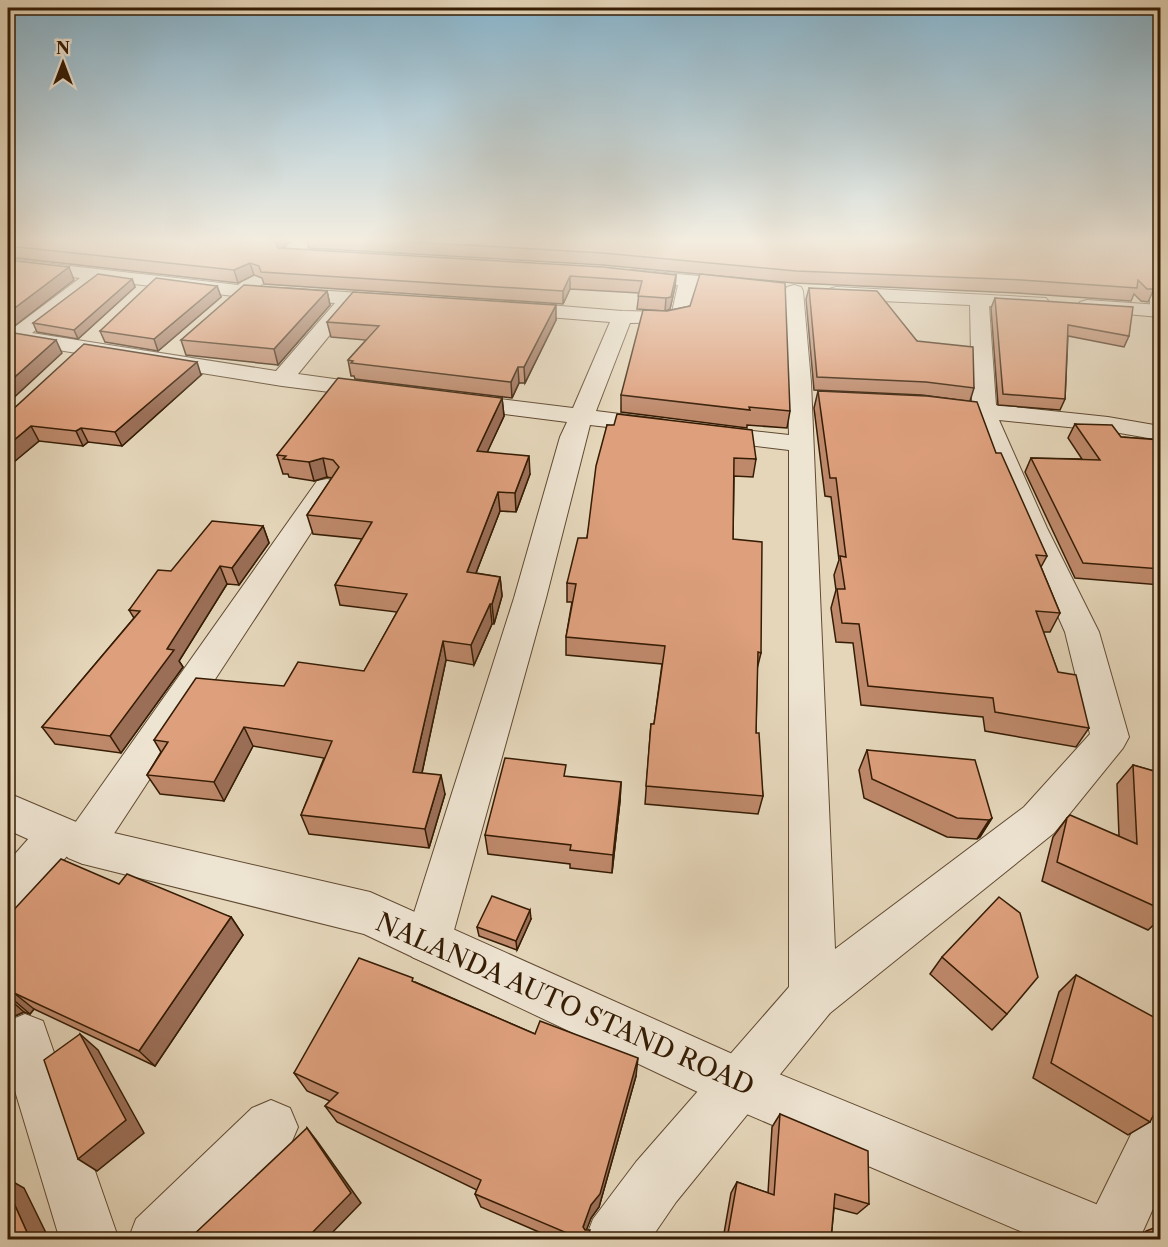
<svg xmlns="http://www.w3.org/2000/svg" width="1168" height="1247" font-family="'Libre Caslon Text',serif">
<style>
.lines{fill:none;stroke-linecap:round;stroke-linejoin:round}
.minor-casing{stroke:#614a32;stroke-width:2}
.tertiary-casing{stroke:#614a32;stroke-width:2}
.minor{fill:#eee4d2;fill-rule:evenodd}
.tertiary{fill:#eee4d2;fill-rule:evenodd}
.wall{fill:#be896b;stroke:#351c04;stroke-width:1.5}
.shaded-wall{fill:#9b6f57;stroke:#351c04;stroke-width:1.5}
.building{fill:#dd9f7c;stroke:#351c04;stroke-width:1.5}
.labels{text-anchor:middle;stroke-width:5;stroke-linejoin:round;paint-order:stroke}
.near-street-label{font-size:26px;fill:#351c04;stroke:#eee4d2}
</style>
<rect width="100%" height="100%" fill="#e5d6ba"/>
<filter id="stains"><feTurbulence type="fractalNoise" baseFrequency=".00333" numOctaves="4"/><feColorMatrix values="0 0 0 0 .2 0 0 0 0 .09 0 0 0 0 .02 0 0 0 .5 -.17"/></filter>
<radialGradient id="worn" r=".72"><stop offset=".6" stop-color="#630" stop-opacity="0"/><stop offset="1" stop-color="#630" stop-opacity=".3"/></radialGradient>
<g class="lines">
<defs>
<g id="minor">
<polygon points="295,239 314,239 304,250 330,252 333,256 330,260 293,259 249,295 242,297 101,280 32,333 276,371 335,303 284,300 277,298 274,294 277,290 284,288 391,295 398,297 401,301 398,305 391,307 355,304 298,374 385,386 389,391 385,396 377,398 282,386 8,342 8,332 80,278 8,269 8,259 238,285"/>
<polygon points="633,270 742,280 749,282 751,286 749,290 742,292 697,287 691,315 683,322 630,323 596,411 660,419 669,421 672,426 669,431 660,433 590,425 546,598 451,941 444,957 428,964 412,957 405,941 514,598 560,437 567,422 458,408 450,406 446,401 450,396 458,394 573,408 610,322 511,314 504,312 501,308 504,304 511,302 622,311 672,312 678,285 627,279 624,275 627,271"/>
<polygon points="794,285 801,287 803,291 811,382 835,949 1024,807 1090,734 1065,632 1019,528 973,417 958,414 954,409 958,404 972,402 970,305 836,299 829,297 826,293 829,289 836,287 1046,298 1049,302 1046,306 1039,308 989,306 996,405 1108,417 1160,426 1160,440 1108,431 999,420 1047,528 1099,632 1129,737 1123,748 1054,833 830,1013 676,1202 650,1240 585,1240 593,1219 636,1162 789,987 789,450 708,440 699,438 696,433 699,428 708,426 789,435 785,291 787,287"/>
<polygon points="1087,300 1160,305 1160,317 1080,310 1077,306 1080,302"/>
<polygon points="327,479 337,481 341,487 98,858 83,864 68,858 67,856 24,908 8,914 8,862 44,821 59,816 75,823 317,481"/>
<polygon points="25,1014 43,1021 119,1240 60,1240 12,1081 8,1082 8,1021"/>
<polygon points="271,1100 290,1108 298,1127 290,1146 199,1240 128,1240 136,1219 252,1108"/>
<polygon points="1160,1106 1160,1193 1139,1240 1079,1240 1141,1114"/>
</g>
<g id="tertiary">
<polygon points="1150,239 1160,239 1160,318 1153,316 1150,312"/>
<polygon points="8,793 88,827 370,892 757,1065 1130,1218 1138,1239 1041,1240 721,1103 364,934 83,864 8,830"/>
</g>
</defs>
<use href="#minor" class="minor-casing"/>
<use href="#tertiary" class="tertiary-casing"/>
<use href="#minor" class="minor"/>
<use href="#tertiary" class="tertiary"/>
</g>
<g class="wall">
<polygon points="8,239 292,239 283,248 676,275 675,287 670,309 665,311 637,309 639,293 570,289 563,304 264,284 262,278 254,275 238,283 8,257"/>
<polygon points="307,239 824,239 863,241 1153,239 1154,289 1148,302 1141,301 1134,294 1131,301 1017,293 794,283 603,265 309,248"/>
<polygon points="132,279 135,287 78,339 37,332 33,323"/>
<polygon points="217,286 221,297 158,351 105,342 100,331"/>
<polygon points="809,288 917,341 974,388 970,401 1047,556 1041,567 1060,613 1050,632 1043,632 1058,672 1089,728 1076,747 985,731 983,717 861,705 853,643 836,642 831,608 836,590 834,575 839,560 831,497 825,496 814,408 818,391 966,401 922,395 814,390 806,299"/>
<polygon points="327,291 330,305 278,365 186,355 181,340"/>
<polygon points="995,298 1129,336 1124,347 1068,336 1065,399 1060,410 998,405 991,308"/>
<polygon points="690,306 790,411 787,428 747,425 747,428 621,412 621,395 667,311"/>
<polygon points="556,320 525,383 519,383 512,398 355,379 354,376 351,376 348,360 366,340 331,337 327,322"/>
<polygon points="201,375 122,446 88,442 83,446 39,441 11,464 8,412"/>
<polygon points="502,398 504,416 487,452 530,474 516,512 500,511 476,573 500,577 502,596 494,624 492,624 474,665 446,660 422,773 445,794 429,848 309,834 301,815 324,758 253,746 224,801 160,794 147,775 161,752 154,740 284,686 364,671 397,612 340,605 335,585 362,539 313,534 307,515 332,478 327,477 314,481 289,477 288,474 283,474 277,455"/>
<polygon points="1075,424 1121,437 1161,440 1161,585 1075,578 1025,472 1031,458 1082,459 1068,438"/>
<polygon points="607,425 756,459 753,477 734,476 733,539 761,653 757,669 756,733 763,796 758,814 645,804 651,724 654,724 662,664 566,655 566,637 572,602 567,602 567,583 587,538"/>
<polygon points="263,526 269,543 239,585 227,584 179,661 183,667 121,753 55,744 42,727 134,618 129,610 171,571"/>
<polygon points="867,750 992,818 980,837 977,839 947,837 864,798 859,770"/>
<polygon points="1133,765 1161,773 1161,918 1148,930 1042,881 1053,837 1067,818 1119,836 1117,784"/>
<polygon points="621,782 620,801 612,873 570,868 570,864 488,854 485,835"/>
<polygon points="119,884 231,917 243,935 155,1066 34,1009 30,1014 24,1012 8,1019 8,916"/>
<polygon points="531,919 517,950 479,936 477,927"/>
<polygon points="942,957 1007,1014 992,1030 930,974"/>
<polygon points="1076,975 1150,1122 1128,1135 1033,1078 1059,992"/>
<polygon points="415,982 535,1034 636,1076 599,1207 591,1218 586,1230 589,1239 555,1239 481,1207 475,1194 477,1190 337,1122 325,1106 330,1101 307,1091 294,1073"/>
<polygon points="780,1114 869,1204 857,1214 834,1208 831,1239 723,1239 731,1193 737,1182 768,1193 772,1127"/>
<polygon points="1161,1225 1161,1239 1140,1239 1146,1231"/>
</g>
<g class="shaded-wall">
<polygon points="277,239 292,239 278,252 275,241"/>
<polygon points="250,263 254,275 238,283 234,270"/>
<polygon points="69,267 74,280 8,331 8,313"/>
<polygon points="676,275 675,287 670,309 665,311 666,298"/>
<polygon points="570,276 570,289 563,304 563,291"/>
<polygon points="132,279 135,287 78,339 74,330"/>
<polygon points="217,286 221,297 158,351 154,339"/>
<polygon points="327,291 330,305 278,365 274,349"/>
<polygon points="556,305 556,320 525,383 524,367"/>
<polygon points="56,340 62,353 8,403 8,383"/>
<polygon points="197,362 201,375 122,446 115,432"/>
<polygon points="518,367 519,383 512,398 511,382"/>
<polygon points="502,398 504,416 479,470 477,451"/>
<polygon points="31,426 39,441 8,467 8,445"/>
<polygon points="81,428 88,442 83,446 76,431"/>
<polygon points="529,456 530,474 516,512 515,493"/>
<polygon points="323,458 327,477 314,481 309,462"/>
<polygon points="498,492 500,511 469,591 467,572"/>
<polygon points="263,526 269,543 239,585 232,568"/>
<polygon points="220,566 227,584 179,661 183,667 121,753 110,736"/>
<polygon points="500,577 502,596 494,624 492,604"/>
<polygon points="490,604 492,624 474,665 471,645"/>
<polygon points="443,641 446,660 418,791 413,772"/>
<polygon points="244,727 253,746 224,801 214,782"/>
<polygon points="441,775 445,794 429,848 425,829"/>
<polygon points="621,782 620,801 612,873 613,855"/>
<polygon points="992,818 980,837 977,839 989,820"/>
<polygon points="530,910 531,919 517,950 516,941"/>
<polygon points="231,917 243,935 155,1066 139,1051"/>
<polygon points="14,993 34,1009 30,1014 10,997"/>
<polygon points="8,998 24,1012 8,1019"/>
<polygon points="80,1034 98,1050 144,1133 97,1171 78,1159"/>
<polygon points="638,1058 636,1076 599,1207 591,1218 583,1239 583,1227"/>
<polygon points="307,1128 317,1141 361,1203 326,1239 306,1239"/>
<polygon points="8,1179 24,1188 49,1239 30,1239 8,1190"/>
</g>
<g class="building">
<polygon points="8,239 277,239 275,241 278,248 603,267 676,275 671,297 666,298 638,296 642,281 570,276 563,291 261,272 259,266 250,263 234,270 8,246"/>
<polygon points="361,239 824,239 863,241 867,239 1153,239 1154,289 1147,289 1138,280 1137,288 1022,280 796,271 603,253"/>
<polygon points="8,260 69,267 8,313"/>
<polygon points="98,274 132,279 74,330 33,323"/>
<polygon points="700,274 785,283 790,411 749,407 750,410 621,395 643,310 667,311 690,306"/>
<polygon points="156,278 217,286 154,339 100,331"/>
<polygon points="244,285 327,291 274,349 181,340"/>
<polygon points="809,288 877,291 917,341 973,347 974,388 926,382 817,377"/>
<polygon points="353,292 556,305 524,367 518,367 511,382 351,363 353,361 348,360 379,326 327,322"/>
<polygon points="995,298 1133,307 1129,336 1068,325 1065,399 1003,394"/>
<polygon points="8,332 56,340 8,383"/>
<polygon points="84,344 197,362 115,432 81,428 76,431 31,426 8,445 8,412 11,411"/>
<polygon points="338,378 502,398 477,451 529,456 515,493 498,492 467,572 500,577 492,604 490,604 471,645 443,641 413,772 441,775 425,829 301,815 332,741 244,727 214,782 147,775 168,742 154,740 196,678 284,686 298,662 364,671 407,594 335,585 372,522 307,515 339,467 333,460 323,458 309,462 283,459 286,456 277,455"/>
<polygon points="818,391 927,396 977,402 996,453 1001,453 1047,556 1036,555 1060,613 1036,611 1058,672 1076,675 1089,728 995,712 993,698 868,686 859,624 842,623 837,589 845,589 840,556 846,557 836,478 830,478"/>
<polygon points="617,414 752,430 756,459 734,458 733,539 762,542 761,653 758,652 756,733 759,733 763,796 646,786 651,724 654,724 665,646 566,637 576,584 567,583 578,538 587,538 596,466 607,425 614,425"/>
<polygon points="1075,424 1112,425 1121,437 1161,440 1161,569 1083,563 1031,458 1100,460"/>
<polygon points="212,521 263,526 232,568 220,566 167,649 174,650 110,736 42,727 140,611 129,610 158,570 171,571"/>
<polygon points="867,750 975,760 992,818 989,820 957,818 872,779"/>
<polygon points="505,758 566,765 564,776 621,782 613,855 570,850 571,845 485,835"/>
<polygon points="1133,765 1161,773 1161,909 1057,862 1067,818 1070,815 1137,844"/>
<polygon points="61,859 119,884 127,874 231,917 139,1051 14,993 10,997 8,997 8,916"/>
<polygon points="492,896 530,910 516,941 477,927"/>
<polygon points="999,897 1020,913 1038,977 1007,1014 942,957"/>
<polygon points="359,958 413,978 412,981 535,1034 540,1021 638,1058 600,1194 591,1205 583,1227 585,1230 590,1230 587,1239 581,1239 475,1194 481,1180 325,1106 338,1093 294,1073"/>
<polygon points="1076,975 1161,1021 1161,1100 1150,1122 1051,1063"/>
<polygon points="80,1034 126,1120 78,1159 44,1060"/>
<polygon points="780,1114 868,1151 869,1204 835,1194 831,1239 727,1239 737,1182 774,1195"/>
<polygon points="307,1128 351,1193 306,1239 189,1239"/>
<polygon points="8,1190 30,1239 8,1239"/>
</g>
<linearGradient id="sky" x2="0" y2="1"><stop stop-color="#87b6d0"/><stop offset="0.58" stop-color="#f3ede0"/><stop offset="1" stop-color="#f3ede0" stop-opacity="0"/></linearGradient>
<rect width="1168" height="414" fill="url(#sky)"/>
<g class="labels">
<g class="near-street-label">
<text transform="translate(565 1004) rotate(24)" y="9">NALANDA AUTO STAND ROAD</text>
</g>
</g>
<rect width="1168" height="1247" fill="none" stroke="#e5d6ba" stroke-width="30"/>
<rect x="9" y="9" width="1150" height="1229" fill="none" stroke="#351c04" stroke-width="3"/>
<rect x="15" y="15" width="1138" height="1217" fill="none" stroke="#351c04" stroke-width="1.5"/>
<g transform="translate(63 63)" stroke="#eee4d2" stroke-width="4.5" paint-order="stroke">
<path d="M0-4.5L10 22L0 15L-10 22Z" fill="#351c04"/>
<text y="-9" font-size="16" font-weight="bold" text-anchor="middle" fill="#351c04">N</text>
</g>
<rect width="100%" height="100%" filter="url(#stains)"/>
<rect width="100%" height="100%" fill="url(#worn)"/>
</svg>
